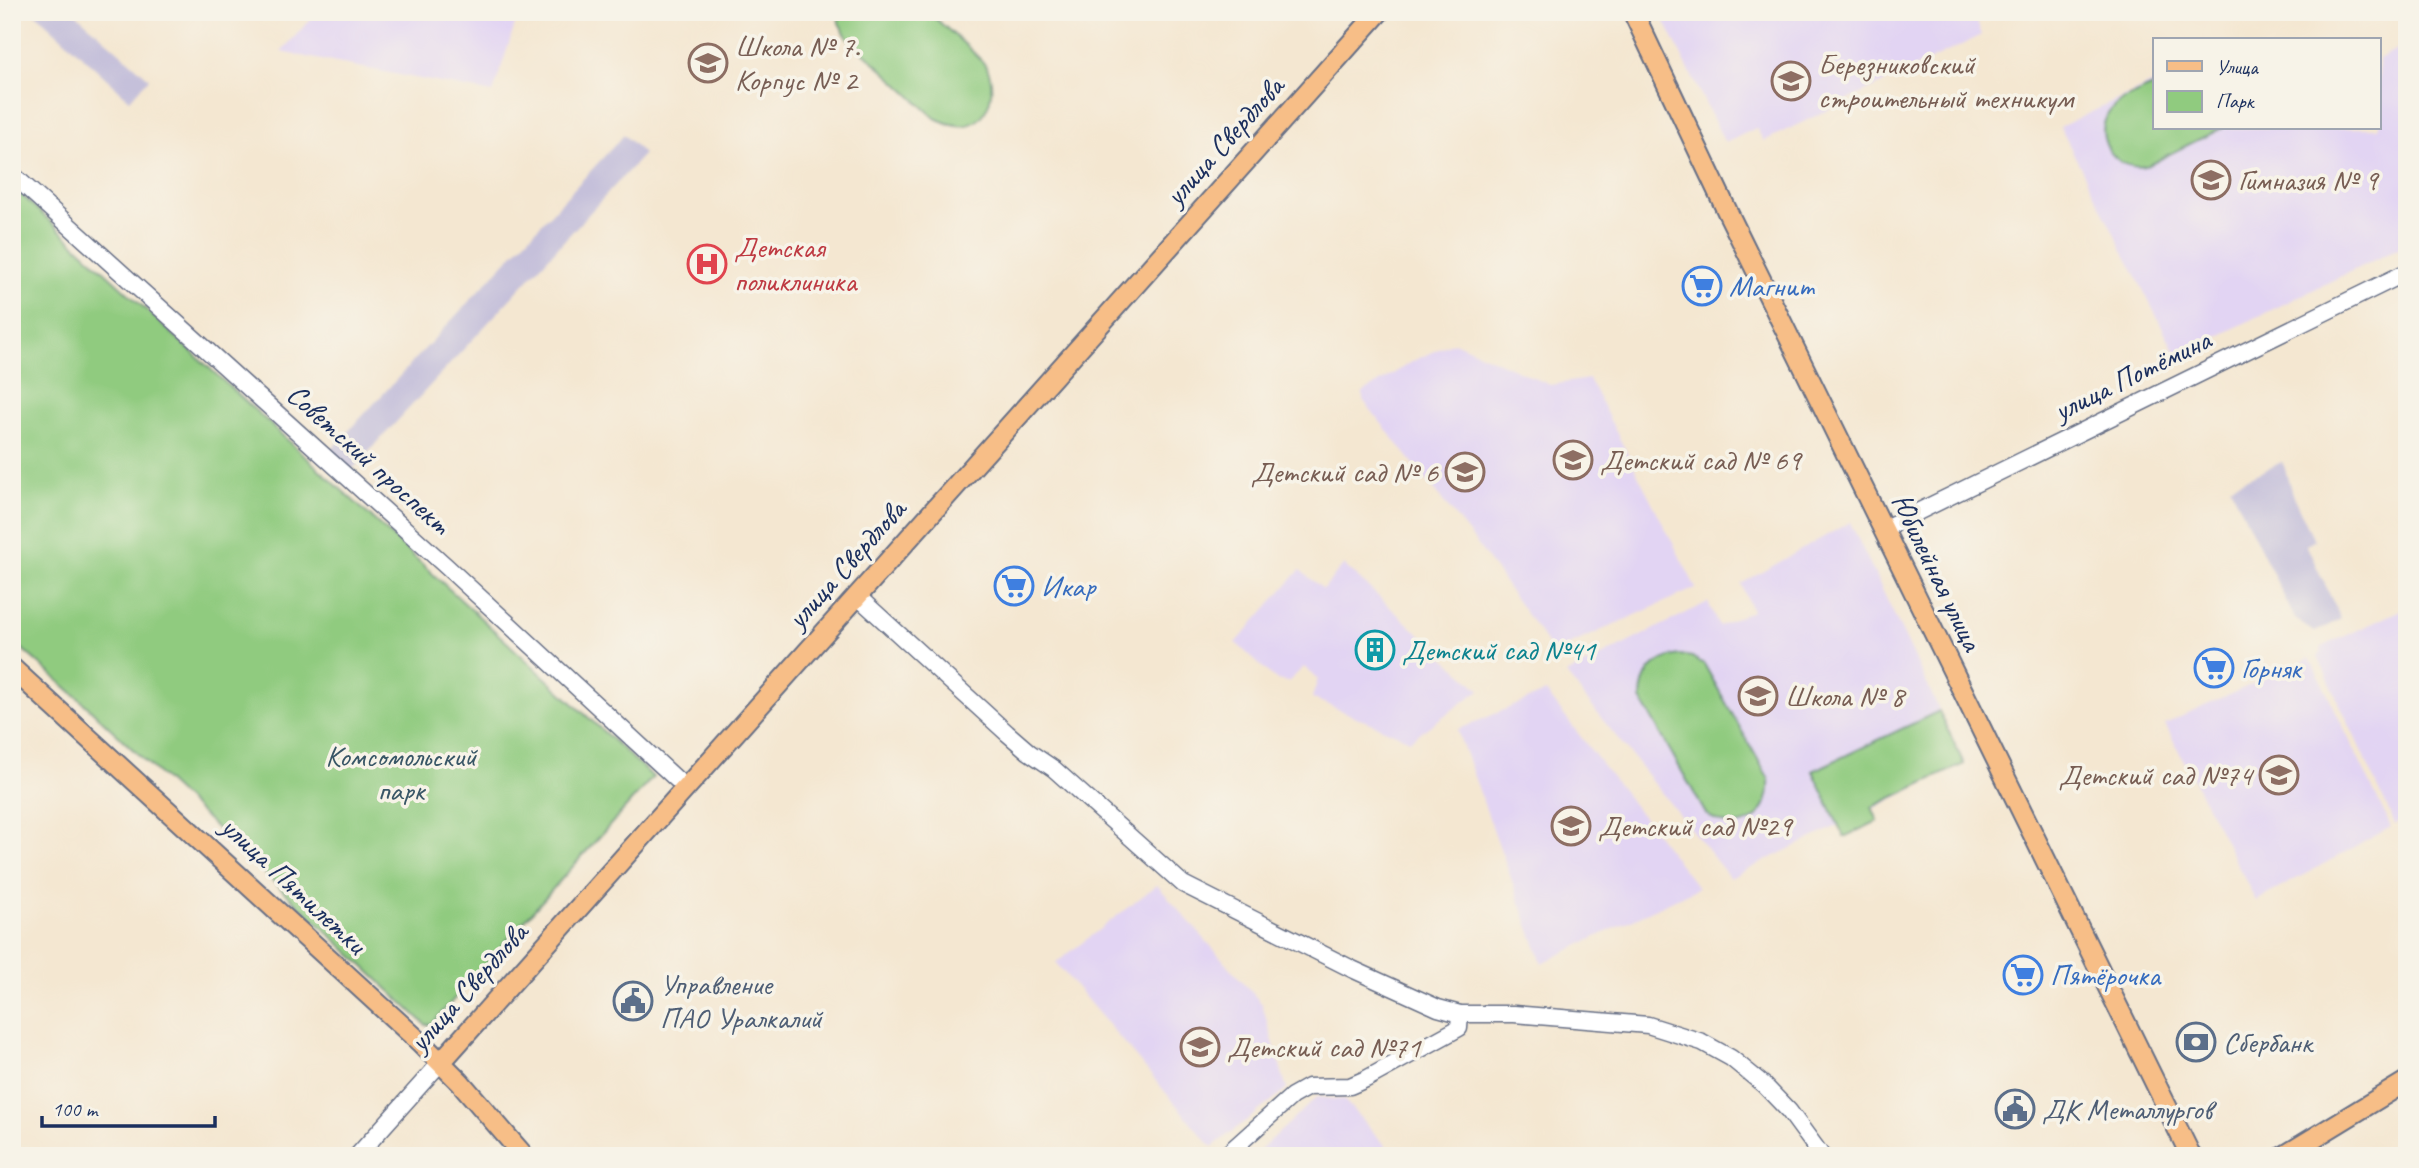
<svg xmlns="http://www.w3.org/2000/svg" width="2419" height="1168" font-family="Caveat,sans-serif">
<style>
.built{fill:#e2d4f3}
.industrial{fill:#c5c0da}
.green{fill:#90cb7f;stroke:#567d6e;stroke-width:2}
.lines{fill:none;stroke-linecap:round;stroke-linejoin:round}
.minor-casing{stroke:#676f86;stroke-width:19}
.major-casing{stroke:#676f86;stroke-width:23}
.minor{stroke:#fff;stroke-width:16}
.major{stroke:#f7be87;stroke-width:19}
.labels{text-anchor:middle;stroke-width:7;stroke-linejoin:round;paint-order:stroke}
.education-label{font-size:30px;fill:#785e54;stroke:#f7f3e8;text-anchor:start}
.street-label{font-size:30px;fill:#1b2f5e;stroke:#f7f3e8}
.health-label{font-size:30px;fill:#be3a42;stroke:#f7f3e8;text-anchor:start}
.shop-label{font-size:30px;fill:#366cbe;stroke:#f7f3e8;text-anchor:start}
.culture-label{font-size:30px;fill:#0d838f;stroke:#f7f3e8;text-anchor:start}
.park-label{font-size:30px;fill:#385666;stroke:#f7f3e8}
.service-label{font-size:30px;fill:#4e5e75;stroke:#f7f3e8;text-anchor:start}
</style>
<rect width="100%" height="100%" fill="#f7f3e8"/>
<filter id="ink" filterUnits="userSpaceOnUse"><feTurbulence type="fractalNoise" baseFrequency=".0143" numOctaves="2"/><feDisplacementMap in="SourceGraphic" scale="14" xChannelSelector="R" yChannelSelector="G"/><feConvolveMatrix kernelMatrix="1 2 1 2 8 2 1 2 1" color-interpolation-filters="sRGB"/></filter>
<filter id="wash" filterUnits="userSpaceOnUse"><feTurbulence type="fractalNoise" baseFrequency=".00686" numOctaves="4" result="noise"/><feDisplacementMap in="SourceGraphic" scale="28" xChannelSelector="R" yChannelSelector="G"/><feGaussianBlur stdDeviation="1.57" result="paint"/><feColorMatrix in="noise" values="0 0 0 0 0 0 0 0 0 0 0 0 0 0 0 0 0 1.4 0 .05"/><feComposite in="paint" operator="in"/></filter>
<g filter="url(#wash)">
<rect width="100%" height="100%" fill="#f4e7d1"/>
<g class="built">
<polygon points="317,12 519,12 493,93 281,52"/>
<polygon points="1660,12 1973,12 1982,35 1764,141 1756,128 1725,143"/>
<polygon points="2402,46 2407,47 2407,244 2177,356 2060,127 2155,82 2155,128 2379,128 2379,59"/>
<polygon points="1454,342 1550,385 1589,379 1696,588 1553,652 1477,544 1363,400 1363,393 1415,360"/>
<polygon points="1850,522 1965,764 1730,878 1566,674 1708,602 1719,626 1752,611 1741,584"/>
<polygon points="1344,565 1480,690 1410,740 1312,698 1318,679 1304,667 1288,682 1276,680 1236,643 1300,570 1323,589"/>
<polygon points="2407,607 2407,817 2395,824 2318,657 2322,647"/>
<polygon points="2310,658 2391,827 2256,901 2165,724"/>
<polygon points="1546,692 1698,888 1542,963 1457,730"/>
<polygon points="1157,885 1262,1004 1287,1089 1212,1147 1056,963"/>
<polygon points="1317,1097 1344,1100 1395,1156 1254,1156"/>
</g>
<g class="industrial">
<polygon points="34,12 74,12 149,78 130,100"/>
<polygon points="624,135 644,154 351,471 330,451"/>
<polygon points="2283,462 2292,494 2314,540 2306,544 2341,619 2315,632 2295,619 2230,486"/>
</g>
<g class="green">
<path d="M838 12H928C943 26 974 50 985 65 998 83 991 120 967 125 955 127 945 123 935 118L847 37 839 23Z"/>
<path d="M2155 85V128H2223C2203 137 2184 147 2164 157 2159 160 2151 165 2145 166 2118 172 2095 142 2106 118 2113 100 2139 93 2155 85Z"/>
<polygon points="12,186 653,777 432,1024 426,1025 75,695 12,640"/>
<path d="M1679 655 1692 657 1704 664 1769 779C1772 819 1739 838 1706 814L1641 699C1641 673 1654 659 1679 655Z"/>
<polygon points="1939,711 1964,764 1872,807 1878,821 1844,837 1813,771"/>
</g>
</g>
<g filter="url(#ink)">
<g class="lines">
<defs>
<g id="minor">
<polyline points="12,174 447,567 686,788"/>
<polyline points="1883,529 2407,272"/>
<polyline points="857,596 1007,733 1029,752 1054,769 1183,884 1352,969 1438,1008 1460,1014 1514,1014 1648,1025 1702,1042 1731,1058 1764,1085 1789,1111 1822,1156"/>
<polyline points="357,1156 441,1062"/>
<polyline points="1225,1156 1292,1096 1308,1087 1350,1086 1366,1079 1459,1028 1460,1014"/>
</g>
<g id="major">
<polyline points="1633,12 1729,215 2191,1156"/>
<polyline points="12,668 421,1043 460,1082 524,1156"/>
<polyline points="441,1062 1379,12"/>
<polyline points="2284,1156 2407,1081"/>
</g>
</defs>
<use href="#minor" class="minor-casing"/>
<use href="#major" class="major-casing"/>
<use href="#minor" class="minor"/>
<use href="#major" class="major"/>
</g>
</g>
<defs>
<symbol id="school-ring" viewBox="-11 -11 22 22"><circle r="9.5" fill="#f7f3e8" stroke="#8d6e63" stroke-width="1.5"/><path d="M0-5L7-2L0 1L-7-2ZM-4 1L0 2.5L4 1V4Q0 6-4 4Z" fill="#8d6e63"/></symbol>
<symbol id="university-ring" viewBox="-11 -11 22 22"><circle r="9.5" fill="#f7f3e8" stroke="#8d6e63" stroke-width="1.5"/><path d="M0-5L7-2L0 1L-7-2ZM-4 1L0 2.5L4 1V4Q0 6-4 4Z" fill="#8d6e63"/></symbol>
<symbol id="hospital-ring" viewBox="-11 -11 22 22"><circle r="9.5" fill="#f7f3e8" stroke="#e0444e" stroke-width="1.5"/><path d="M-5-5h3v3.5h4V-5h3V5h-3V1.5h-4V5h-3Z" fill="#e0444e"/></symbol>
<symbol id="supermarket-ring" viewBox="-11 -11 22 22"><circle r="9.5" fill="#f7f3e8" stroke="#3f7fe0" stroke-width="1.5"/><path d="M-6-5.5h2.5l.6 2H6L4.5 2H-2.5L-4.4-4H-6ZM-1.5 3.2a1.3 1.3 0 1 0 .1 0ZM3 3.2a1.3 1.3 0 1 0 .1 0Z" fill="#3f7fe0"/></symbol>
<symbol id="building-ring" viewBox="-11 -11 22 22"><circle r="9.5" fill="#f7f3e8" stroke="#0f9aa8" stroke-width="1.5"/><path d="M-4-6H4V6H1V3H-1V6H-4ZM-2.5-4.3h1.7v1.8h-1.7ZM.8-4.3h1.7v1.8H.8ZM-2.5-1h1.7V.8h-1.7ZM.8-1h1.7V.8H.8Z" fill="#0f9aa8"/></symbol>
<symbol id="civic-ring" viewBox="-11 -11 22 22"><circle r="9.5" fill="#f7f3e8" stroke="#5c6f8a" stroke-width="1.5"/><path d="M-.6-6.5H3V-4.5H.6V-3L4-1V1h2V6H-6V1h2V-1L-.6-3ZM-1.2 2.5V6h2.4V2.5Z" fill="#5c6f8a"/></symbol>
<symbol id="bank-ring" viewBox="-11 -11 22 22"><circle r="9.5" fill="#f7f3e8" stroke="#5c6f8a" stroke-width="1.5"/><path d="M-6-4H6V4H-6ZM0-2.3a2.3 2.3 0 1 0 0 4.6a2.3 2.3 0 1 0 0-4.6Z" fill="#5c6f8a"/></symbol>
</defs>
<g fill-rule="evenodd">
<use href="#school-ring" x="686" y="41" width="44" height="44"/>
<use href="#university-ring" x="1769" y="59" width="44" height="44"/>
<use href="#school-ring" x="2189" y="158" width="44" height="44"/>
<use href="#hospital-ring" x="685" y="242" width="44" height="44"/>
<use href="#supermarket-ring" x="1680" y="264" width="44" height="44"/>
<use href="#school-ring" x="1551" y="438" width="44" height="44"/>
<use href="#school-ring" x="1443" y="450" width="44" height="44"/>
<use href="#supermarket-ring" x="992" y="564" width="44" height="44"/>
<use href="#building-ring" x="1353" y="628" width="44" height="44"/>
<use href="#supermarket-ring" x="2192" y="646" width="44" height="44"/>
<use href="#school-ring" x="1736" y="674" width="44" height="44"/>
<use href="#school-ring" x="2257" y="753" width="44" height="44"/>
<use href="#school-ring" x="1549" y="804" width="44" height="44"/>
<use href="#supermarket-ring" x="2001" y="953" width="44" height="44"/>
<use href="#civic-ring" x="611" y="979" width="44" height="44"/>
<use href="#bank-ring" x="2174" y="1020" width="44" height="44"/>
<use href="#school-ring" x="1178" y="1025" width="44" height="44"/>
<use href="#civic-ring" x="1993" y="1087" width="44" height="44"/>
</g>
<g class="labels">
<g class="education-label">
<text x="735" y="56">Школа № 7.<tspan x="735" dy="34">Корпус № 2</tspan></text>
<text x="1818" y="74">Березниковский<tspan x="1818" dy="34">строительный техникум</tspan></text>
<text x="2238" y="190">Гимназия № 9</text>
<text x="1600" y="470">Детский сад № 69</text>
<text x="1438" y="482" text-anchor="end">Детский сад № 6</text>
<text x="1785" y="706">Школа № 8</text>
<text x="2252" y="785" text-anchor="end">Детский сад №74</text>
<text x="1598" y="836">Детский сад №29</text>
<text x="1227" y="1057">Детский сад №71</text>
</g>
<g class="street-label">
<text transform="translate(1224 141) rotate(-48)" y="10">улица Свердлова</text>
<text transform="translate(2132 375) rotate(-26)" y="10">улица Потёмина</text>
<text transform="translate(369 459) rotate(42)" y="10">Советский проспект</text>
<text transform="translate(846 564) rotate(-48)" y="10">улица Свердлова</text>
<text transform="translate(1937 572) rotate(64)" y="10">Юбилейная улица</text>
<text transform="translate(294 885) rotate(43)" y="10">улица Пятилетки</text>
<text transform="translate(468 987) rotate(-48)" y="10">улица Свердлова</text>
</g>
<g class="health-label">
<text x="734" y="257">Детская<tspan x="734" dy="34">поликлиника</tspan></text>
</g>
<g class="shop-label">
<text x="1729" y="296">Магнит</text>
<text x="1041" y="596">Икар</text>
<text x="2241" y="678">Горняк</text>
<text x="2050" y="985">Пятёрочка</text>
</g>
<g class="culture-label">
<text x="1402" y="660">Детский сад №41</text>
</g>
<g class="park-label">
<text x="401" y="766">Комсомольский<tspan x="401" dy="34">парк</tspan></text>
</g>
<g class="service-label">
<text x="660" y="994">Управление<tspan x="660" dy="34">ПАО Уралкалий</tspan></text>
<text x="2223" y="1052">Сбербанк</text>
<text x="2042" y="1119">ДК Металлургов</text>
</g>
</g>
<rect width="2419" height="1168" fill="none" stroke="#f7f3e8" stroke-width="42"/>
<rect x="2153" y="38" width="228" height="91" fill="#f7f3e8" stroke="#9fa5b1" stroke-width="2"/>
<rect x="2167" y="61" width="35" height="10" fill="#f7be87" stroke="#9fa5b1" stroke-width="2"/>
<text x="2216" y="74" font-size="21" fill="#1b2f5e">Улица</text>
<rect x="2167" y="91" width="35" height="21" fill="#90cb7f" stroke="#9fa5b1" stroke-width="2"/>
<text x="2216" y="108" font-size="21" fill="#1b2f5e">Парк</text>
<path d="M42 1116v10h173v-10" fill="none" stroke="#1b2f5e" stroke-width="3.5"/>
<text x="52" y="1116" font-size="21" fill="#1b2f5e" stroke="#f7f3e8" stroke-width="5" paint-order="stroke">100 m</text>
</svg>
